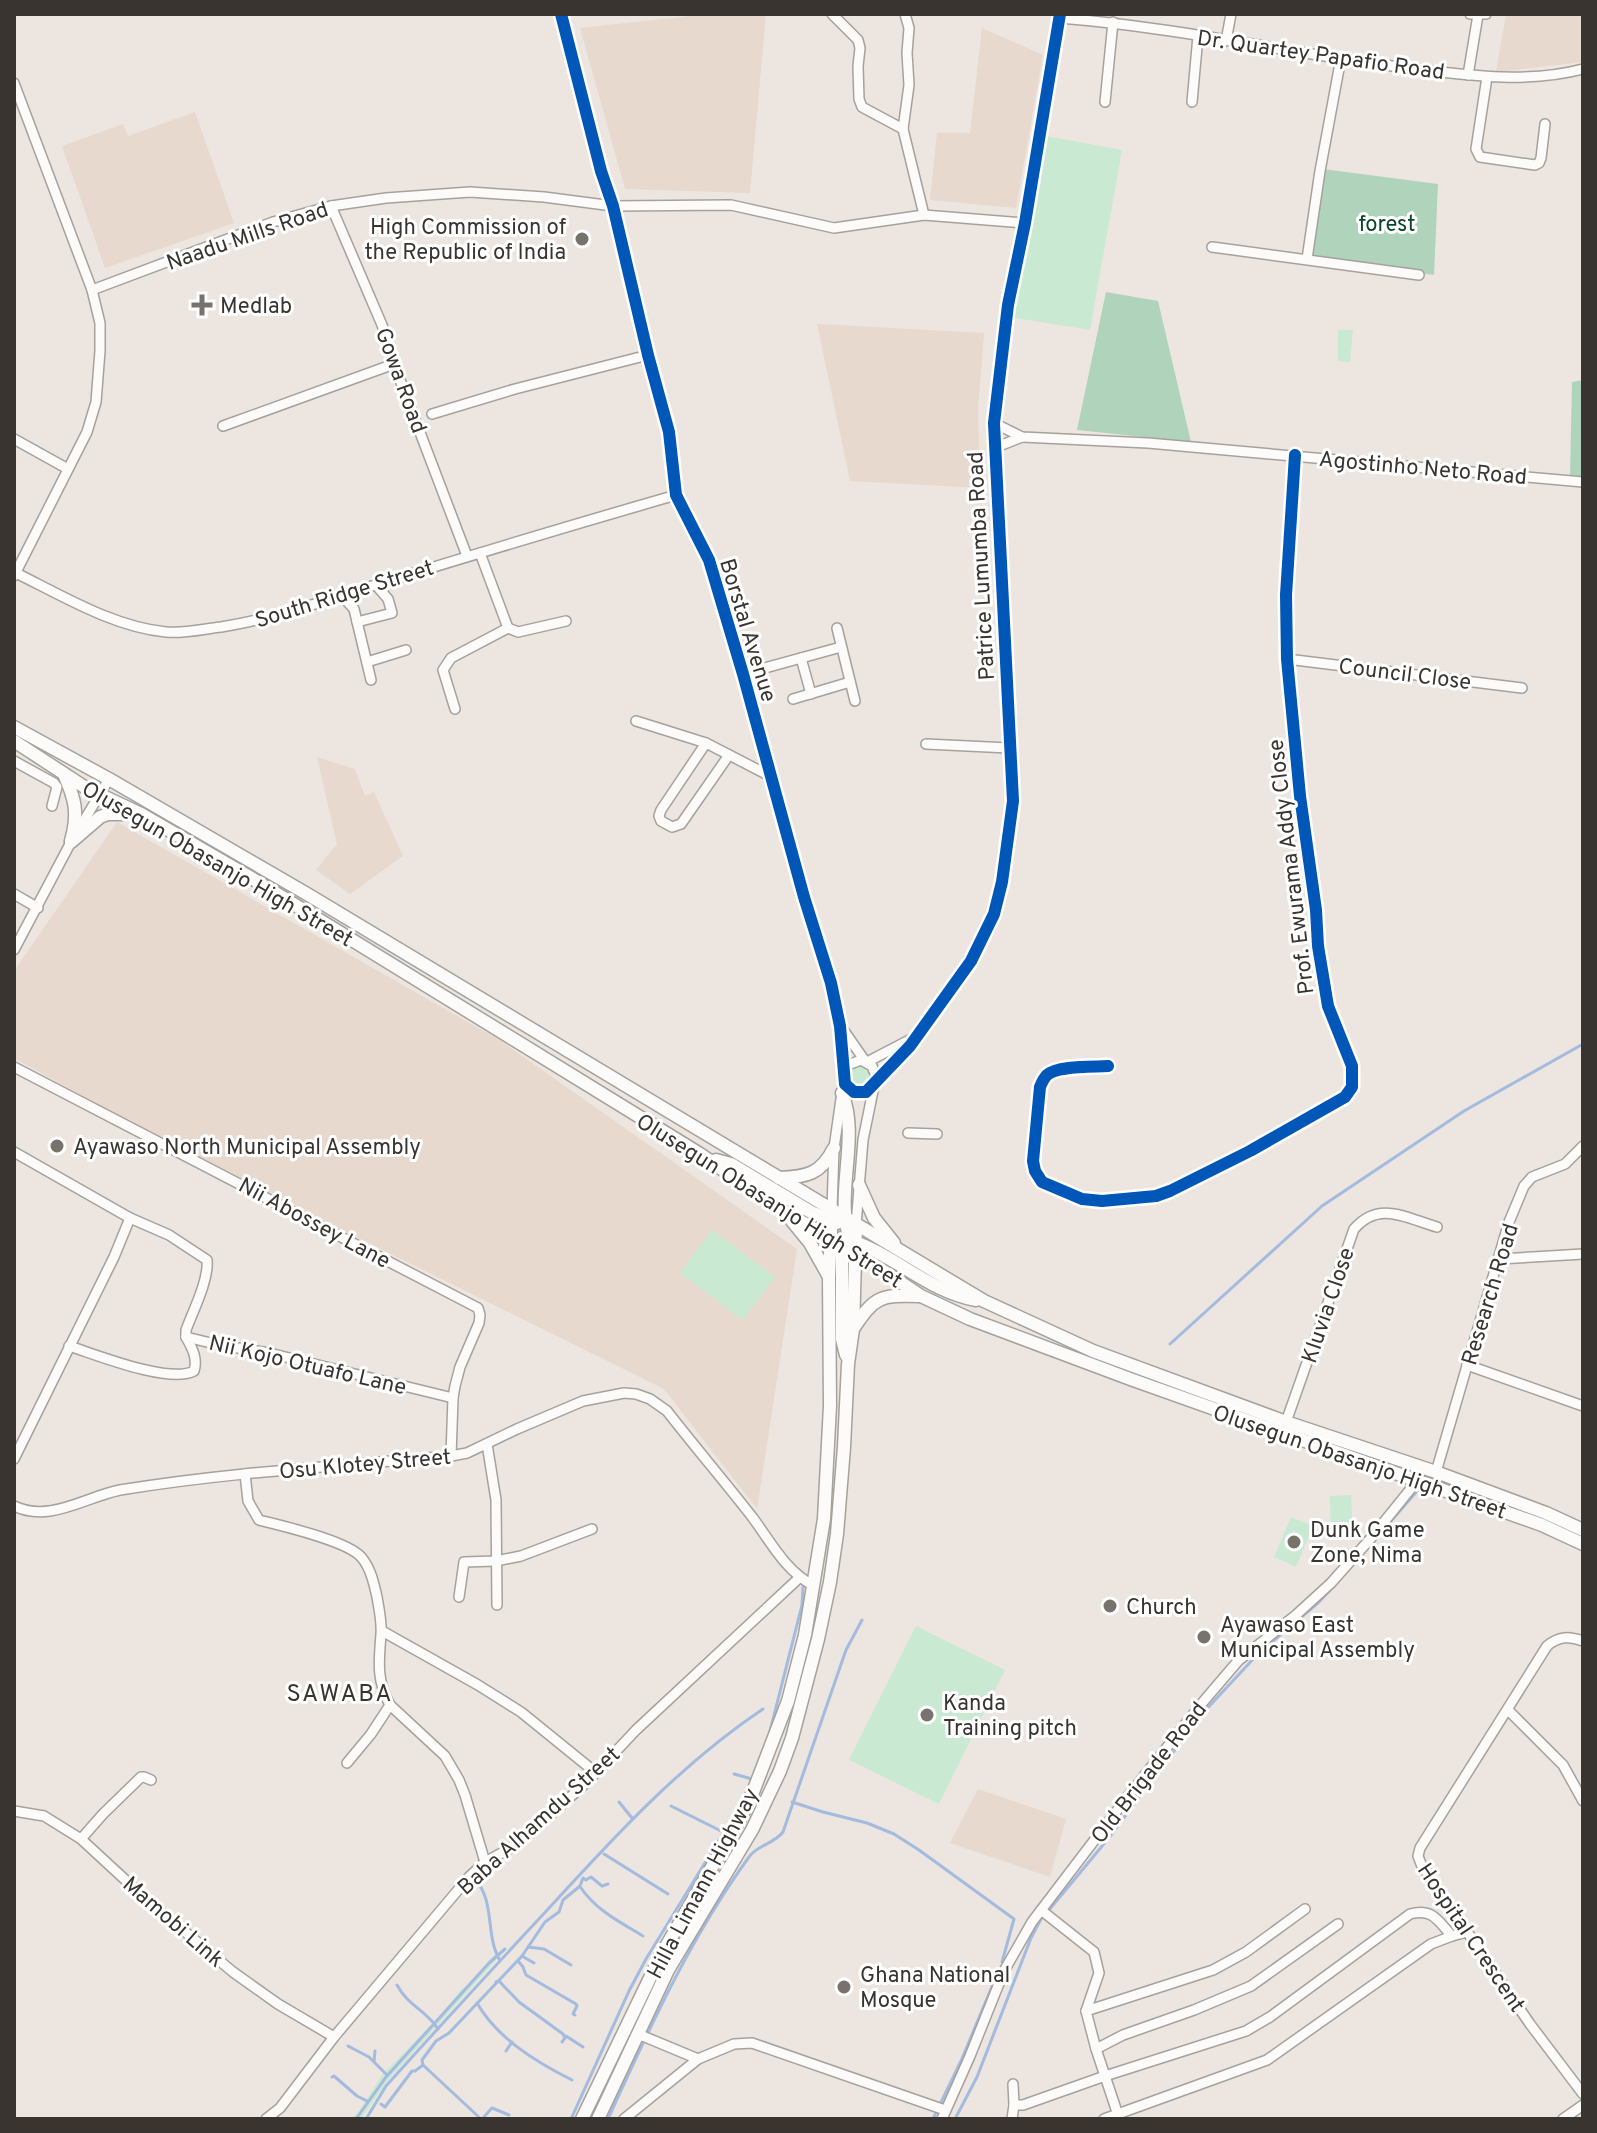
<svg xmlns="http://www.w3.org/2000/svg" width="1597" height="2133" font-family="Overpass,sans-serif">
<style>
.built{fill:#e7d9cd}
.green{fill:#c9e9d2}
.forest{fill:#afd3bb}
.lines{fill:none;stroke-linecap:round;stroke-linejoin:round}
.stream{stroke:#a2bbdf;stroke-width:3}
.minor-casing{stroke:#a6a19c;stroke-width:12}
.major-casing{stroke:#a6a19c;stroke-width:15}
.minor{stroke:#fcfbfa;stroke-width:9}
.major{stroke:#fcfbfa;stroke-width:12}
.cycleway-casing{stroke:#fff;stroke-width:17}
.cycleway{stroke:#0057b8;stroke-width:12}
.poi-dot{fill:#78726d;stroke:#fff;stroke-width:3}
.labels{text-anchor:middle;stroke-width:6;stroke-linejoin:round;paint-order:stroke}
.street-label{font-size:22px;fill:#39342f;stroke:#fff}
.park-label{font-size:22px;fill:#0a442b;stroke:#fff}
.poi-label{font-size:22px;fill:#39342f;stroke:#fff;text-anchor:start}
.neighbourhood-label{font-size:24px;letter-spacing:2px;fill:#39342f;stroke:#fff}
</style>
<rect width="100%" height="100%" fill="#ede6e0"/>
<g class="built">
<polygon points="710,14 766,14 750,193 625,189 580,28"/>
<polygon points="1506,14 1583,14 1583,62 1496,72"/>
<polygon points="982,28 1043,55 1016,208 930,200 937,133 970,133"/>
<polygon points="195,112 234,223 105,268 62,146 123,124 128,136"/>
<polygon points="817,324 984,333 978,410 980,488 850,481"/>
<polygon points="317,757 355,769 365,796 374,792 403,856 350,894 316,870 337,844"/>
<polygon points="117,822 501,1041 797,1249 757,1509 664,1389 186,1153 14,1058 14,971"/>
<polygon points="978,1789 1066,1819 1050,1877 950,1843"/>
</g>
<g class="green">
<polygon points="1046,136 1122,150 1090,330 1010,317"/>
<polygon points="1338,330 1353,330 1350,362 1338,361"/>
<circle cx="859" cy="1077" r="12"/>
<polygon points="712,1230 775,1277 743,1320 680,1273"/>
<polygon points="1351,1495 1353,1535 1331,1536 1330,1496"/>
<polygon points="1291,1517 1313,1526 1296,1567 1274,1557"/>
<polygon points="916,1626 1005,1670 939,1804 849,1760"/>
<polygon points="495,1954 497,1959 388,2080 361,2119 351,2119 359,2111 382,2075 439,2017 462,1989 473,1980"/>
</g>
<g class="forest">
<polygon points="1323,169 1438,184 1434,275 1308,258"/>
<polygon points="1106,292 1158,301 1191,442 1077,430"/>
<polygon points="1583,380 1583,478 1570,477 1572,382"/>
</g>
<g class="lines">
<g class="stream">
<polyline points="1170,1344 1322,1206 1464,1111 1583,1044"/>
<polyline points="1391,1521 1418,1490"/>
<polyline points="770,1731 802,1605 803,1587"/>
<polyline points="734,1774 752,1779"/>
<polyline points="619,1802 632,1818"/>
<polyline points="792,1802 823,1812 867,1823 894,1834 919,1850 1014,1919 1002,1962"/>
<polyline points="671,1806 723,1832"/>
<polyline points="604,1854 668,1894"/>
<path d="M475 1879C491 1897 488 1920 493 1942 494 1948 497 1955 500 1961"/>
<path d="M581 1888C597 1911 620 1922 643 1936"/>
<polyline points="1049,1910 1108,1839 1201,1715 1257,1655 1319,1602 1330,1590"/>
<polyline points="528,1947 544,1949 571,1965"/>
<polyline points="522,1956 534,1963"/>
<polyline points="518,1961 523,1967 526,1975 576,2004 577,2006 573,2014 575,2015"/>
<polyline points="496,1982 499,1981 519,2002 563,2034 565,2038 562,2042"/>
<path d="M397 1985C408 2006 426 2010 438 2029"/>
<path d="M477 2003C497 2038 536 2062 572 2080"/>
<polyline points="566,2036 583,2047"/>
<polyline points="348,2046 369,2057 386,2074"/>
<polyline points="506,2051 512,2042"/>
<polyline points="374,2061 375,2051"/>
<polyline points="423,2065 481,2119"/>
<polyline points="332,2077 334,2076 357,2096 367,2101"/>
<polyline points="381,2104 385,2107 412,2071 415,2071 423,2065 422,2060 436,2041 449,2033 522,1956 545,1922 559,1912 563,1900 580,1886 583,1878 586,1880 591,1877 602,1886 608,1884"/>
<polyline points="356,2119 386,2077 489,1963 505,1949"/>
<path d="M366 2119 386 2086C440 2026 495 1966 550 1907 615 1836 682 1763 763 1709"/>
<polyline points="482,2119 492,2108 509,2115"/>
<polyline points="571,2119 629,1991 646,1959 741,1804 752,1779"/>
<path d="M608 2119C649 2029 690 1938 749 1857 757 1845 774 1844 783 1832L846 1650 862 1620"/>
<polyline points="933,2119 961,2061 996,1977"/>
<polyline points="955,2119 977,2077 1031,1938 1041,1919"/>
</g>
<defs>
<g id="minor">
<polyline points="561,14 601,171 613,206 648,355 669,432 676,495 709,560 743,674 804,897 831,983 840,1026 843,1079 847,1087 854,1092 862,1093 873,1087"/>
<polyline points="832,14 858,40 860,48 858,66 859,99 862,107 903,129"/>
<polyline points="905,14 909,28 907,53 909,85 903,129 924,215"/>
<polyline points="1470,14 1486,14"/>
<path d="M1059 18C1177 27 1292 54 1408 68 1466 75 1526 84 1583 69"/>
<polyline points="1226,41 1231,14"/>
<polyline points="1468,75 1478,15"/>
<polyline points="1487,77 1476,149 1480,157 1535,165 1539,163 1541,158 1545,124"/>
<polyline points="14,83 92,290 100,323 100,351 96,402 87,432 14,576"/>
<polyline points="1105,102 1113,22"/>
<polyline points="1192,102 1198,36"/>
<polyline points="331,206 382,325 394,364 467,556"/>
<polyline points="1212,247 1419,275"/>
<polyline points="1307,259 1320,171 1341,58"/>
<polyline points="92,290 273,222 331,206 386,198 470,192 544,197 613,206 731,205 834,228 924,215 1025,223"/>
<polyline points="432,414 515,389 648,355"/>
<polyline points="994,423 1022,437 1148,443 1583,482"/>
<polyline points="223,426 394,364"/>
<polyline points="14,439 68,469"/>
<polyline points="994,448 1022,437"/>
<polyline points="480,553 508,628"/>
<path d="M14 572C61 595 113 627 166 632 184 634 203 629 221 627 277 618 330 599 385 582 482 552 579 523 676 495"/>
<polyline points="342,596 354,609 371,680"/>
<polyline points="357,622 392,613 388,599 376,585"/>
<polyline points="837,628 855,701"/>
<polyline points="801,658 811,694"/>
<polyline points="1287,659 1522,688"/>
<polyline points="367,662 406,650"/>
<polyline points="743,674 841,647"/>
<polyline points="793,699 850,682"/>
<polyline points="455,709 443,670 451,658 508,628 518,632 566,621"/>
<polyline points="636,721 706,743 770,776"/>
<polyline points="706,743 661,810 659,816 661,821 672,827 681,824 729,755"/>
<polyline points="926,744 1009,748"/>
<polyline points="14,761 54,783 57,787 52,806"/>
<polyline points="14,894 38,908"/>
<polyline points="14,950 71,842 109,779"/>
<polyline points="842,1028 865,1061"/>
<polyline points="867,1062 915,1037"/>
<path d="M1108 1066C1094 1067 1058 1065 1047 1075 1044 1078 1042 1082 1040 1087L1033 1161 1035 1171 1042 1182 1082 1199 1102 1201 1156 1196 1170 1191 1250 1151 1345 1097 1352 1087V1066L1328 1006 1318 946 1316 910 1300 796 1287 659 1286 595 1295 455"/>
<polyline points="14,1067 478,1308 480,1315 479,1323 460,1367 455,1386 453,1398 451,1456"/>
<polyline points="843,1074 848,1065 861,1060 872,1066 876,1076 863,1140 856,1225"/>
<polyline points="876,1080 910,1046 971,961 994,914 1002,882 1013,801 994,423 1008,305 1025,223 1060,14"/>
<polyline points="908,1133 937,1134"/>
<polyline points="14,1152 130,1218 114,1257 14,1459"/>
<polyline points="832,1209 834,1148 841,1099"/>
<path d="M130 1218 169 1235 207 1260C209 1280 193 1311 186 1330V1337"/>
<polyline points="1499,1259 1583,1254"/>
<polyline points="186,1337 219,1345 269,1353 453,1398"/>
<path d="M69 1346C97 1355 169 1384 194 1371 198 1358 192 1348 186 1337"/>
<polyline points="1467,1365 1583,1406"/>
<path d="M1286 1422 1354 1229C1379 1200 1406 1218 1437 1227"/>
<polyline points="487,1444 496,1500 497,1605"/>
<polyline points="1436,1472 1509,1222 1524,1186 1532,1177 1565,1164 1583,1146"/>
<path d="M245 1474 248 1501 259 1520C282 1526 349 1541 362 1558 371 1569 374 1584 377 1597 379 1609 382 1622 381 1634 379 1661 376 1680 390 1705L445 1756 459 1780 465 1795 485 1862"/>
<path d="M14 1506C50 1523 85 1497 120 1490 230 1472 340 1466 451 1456L467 1453 517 1429 583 1401 624 1393 636 1394 650 1399 667 1411C695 1447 725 1482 753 1518 772 1544 785 1570 814 1586"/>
<polyline points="459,1597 464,1562 496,1561 521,1556 592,1529"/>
<polyline points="382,1631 478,1685 521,1712 595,1772"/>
<path d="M1583 1641C1569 1636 1559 1636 1547 1646L1420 1848 1418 1856 1421 1864 1530 2024 1583 2094"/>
<polyline points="1508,1710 1563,1765 1583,1801"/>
<polyline points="347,1763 371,1734 390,1705"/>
<polyline points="14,1811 44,1816 81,1839 146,1899 233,1972 278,2004 334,2037"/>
<polyline points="81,1839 103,1814 141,1777 144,1777 151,1780"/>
<polyline points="1041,1910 1094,1952 1099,1973 1086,2011 1096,2049 1119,2118"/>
<polyline points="1086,2011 1213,1970 1246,1952 1305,1909"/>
<polyline points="638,2034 698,2059"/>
<polyline points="1096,2049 1123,2035 1194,2010 1251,1986 1338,1924"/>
<path d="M1013 2084 1014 2105H1023L1105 2076 1246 2031 1270 2017 1410 1914C1433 1908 1438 1921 1452 1936"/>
<polyline points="266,2119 280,2108 334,2037 469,1877 485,1862 509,1849 529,1834 587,1782 636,1730 799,1578"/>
<polyline points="624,2119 698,2059 734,2044 752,2043 945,2110"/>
<polyline points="942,2119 970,2056 1004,1971 1032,1922 1125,1800 1203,1702 1238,1661 1296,1615 1331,1583 1371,1538 1417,1481"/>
<polyline points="1012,2119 1014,2105"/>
<polyline points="1104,2119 1267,2060 1431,1944 1452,1936 1467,1932"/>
<polyline points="1563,2119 1583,2105"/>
</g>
<g id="major">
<polyline points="14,727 109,779 307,894 984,1301 1093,1351 1286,1422 1436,1472 1546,1513 1583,1530"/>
<polyline points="14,741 86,788 141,814 253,879 700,1154 781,1210 855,1252 921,1296 970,1319 1133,1380 1542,1525 1583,1544"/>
<path d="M64 774C75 799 79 813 71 841"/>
<polyline points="71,842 100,817 108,814 134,814"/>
<path d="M842 1093C861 1141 832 1197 852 1245"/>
<polyline points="716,1160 731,1164 811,1212 837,1223"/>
<path d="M779 1178C807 1177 821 1174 834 1148"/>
<polyline points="859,1185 874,1218 894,1243"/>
<polyline points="792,1221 810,1243 828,1275"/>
<polyline points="842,1238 842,1339 846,1355"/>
<path d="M849 1240C894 1254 929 1292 976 1300"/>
<path d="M853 1329C875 1296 880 1295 919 1296"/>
<polyline points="582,2119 661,1955 741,1817 753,1792 788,1701 805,1635 824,1519 830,1406 829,1277 832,1209"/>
<polyline points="598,2119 668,1970 752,1830 780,1771 792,1738 818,1639 830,1582 837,1534 844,1447 848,1364 853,1329 856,1225"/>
</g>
</defs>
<use href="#minor" class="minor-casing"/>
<use href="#major" class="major-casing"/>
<use href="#minor" class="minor"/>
<use href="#major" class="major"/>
<defs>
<g id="cycleway">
<polyline points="561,14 601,171 613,206 648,355 669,432 676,495 709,560 743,674 804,897 831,983 840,1026 845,1084 854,1092 866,1092 910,1046 971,961 994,914 1002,882 1013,801 994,423 1008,305 1025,223 1060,14"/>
<path d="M1108 1066C1094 1067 1058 1065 1047 1075 1044 1078 1042 1082 1040 1087L1033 1161 1035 1171 1042 1182 1082 1199 1102 1201 1156 1196 1170 1191 1250 1151 1345 1097 1352 1087V1066L1328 1006 1318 946 1316 910 1300 796 1287 659 1286 595 1295 455"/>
</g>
</defs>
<use href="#cycleway" class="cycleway-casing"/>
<use href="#cycleway" class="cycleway"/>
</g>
<g class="poi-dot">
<circle cx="582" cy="239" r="8"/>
<path d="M198 293h8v8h8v8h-8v8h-8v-8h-8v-8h8z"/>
<circle cx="57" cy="1146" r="8"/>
<circle cx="1294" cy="1542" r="8"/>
<circle cx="1110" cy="1606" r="8"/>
<circle cx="1204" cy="1637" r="8"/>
<circle cx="927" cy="1715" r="8"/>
<circle cx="844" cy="1987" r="8"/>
</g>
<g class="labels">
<g class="street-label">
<text transform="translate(1321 54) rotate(8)" y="8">Dr. Quartey Papafio Road</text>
<text transform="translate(247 235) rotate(-19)" y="8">Naadu Mills Road</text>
<text transform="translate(402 380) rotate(70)" y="8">Gowa Road</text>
<text transform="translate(1423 467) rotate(5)" y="8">Agostinho Neto Road</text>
<text transform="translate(980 566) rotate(-93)" y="8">Patrice Lumumba Road</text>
<text transform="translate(344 593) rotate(-17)" y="8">South Ridge Street</text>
<text transform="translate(749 630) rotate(73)" y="8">Borstal Avenue</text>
<text transform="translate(1405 673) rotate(7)" y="8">Council Close</text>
<text transform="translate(218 863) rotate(30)" y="8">Olusegun Obasanjo High Street</text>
<text transform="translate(1290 867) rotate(-97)" y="8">Prof. Ewurama Addy Close</text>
<text transform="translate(770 1200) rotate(32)" y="8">Olusegun Obasanjo High Street</text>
<text transform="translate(315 1222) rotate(28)" y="8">Nii Abossey Lane</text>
<text transform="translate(1489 1294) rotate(-73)" y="8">Research Road</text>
<text transform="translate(1327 1305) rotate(-71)" y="8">Kluvia Close</text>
<text transform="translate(308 1364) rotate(13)" y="8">Nii Kojo Otuafo Lane</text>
<text transform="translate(1360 1461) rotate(19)" y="8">Olusegun Obasanjo High Street</text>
<text transform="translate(365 1463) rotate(-5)" y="8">Osu Klotey Street</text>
<text transform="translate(1148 1772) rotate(-52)" y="8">Old Brigade Road</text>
<text transform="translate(538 1820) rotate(-42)" y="8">Baba Alhamdu Street</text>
<text transform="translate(702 1883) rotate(-62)" y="8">Hilla Limann Highway</text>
<text transform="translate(174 1921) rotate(41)" y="8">Mamobi Link</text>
<text transform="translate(1472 1937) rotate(56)" y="8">Hospital Crescent</text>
</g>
<g class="park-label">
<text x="1387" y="231">forest</text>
</g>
<g class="poi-label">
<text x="566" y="234" text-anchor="end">High Commission of<tspan x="566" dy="25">the Republic of India</tspan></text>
<text x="220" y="313">Medlab</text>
<text x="73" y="1154">Ayawaso North Municipal Assembly</text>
<text x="1310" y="1537">Dunk Game<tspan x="1310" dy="25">Zone, Nima</tspan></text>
<text x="1126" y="1614">Church</text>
<text x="1220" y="1632">Ayawaso East<tspan x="1220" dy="25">Municipal Assembly</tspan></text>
<text x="943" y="1710">Kanda<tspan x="943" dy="25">Training pitch</tspan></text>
<text x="860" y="1982">Ghana National<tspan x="860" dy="25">Mosque</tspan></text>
</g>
<g class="neighbourhood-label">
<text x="340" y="1701">SAWABA</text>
</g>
</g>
<rect width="1597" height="2133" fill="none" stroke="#39342f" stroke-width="32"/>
</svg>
